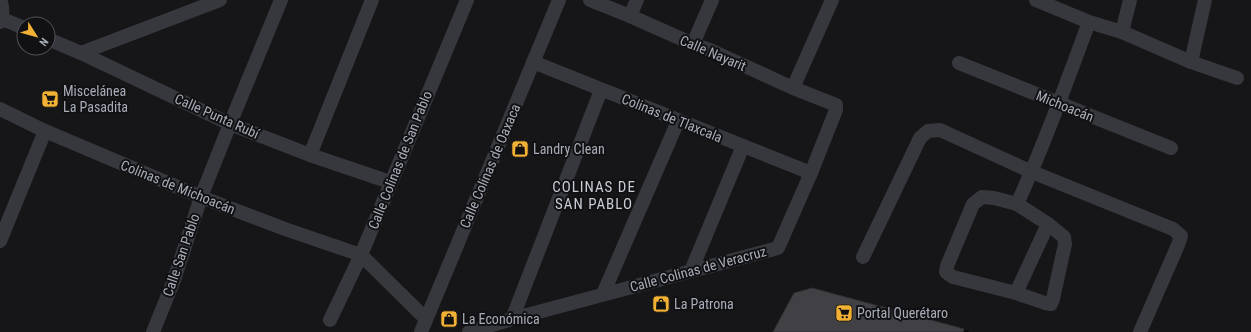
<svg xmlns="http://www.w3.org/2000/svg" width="1251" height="332" font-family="'Roboto Condensed',sans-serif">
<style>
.building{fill:#404145;stroke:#303034;filter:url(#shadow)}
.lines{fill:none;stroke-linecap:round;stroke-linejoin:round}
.minor{stroke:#37383d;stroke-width:14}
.labels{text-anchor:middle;stroke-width:4;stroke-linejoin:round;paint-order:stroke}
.street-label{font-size:14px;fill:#a8adb8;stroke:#111113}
.poi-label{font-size:14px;fill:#a8adb8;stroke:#111113;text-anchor:start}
.neighbourhood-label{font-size:15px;letter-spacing:1px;fill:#c9ccd4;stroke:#111113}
</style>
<defs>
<filter id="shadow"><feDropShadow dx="4.5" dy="2.5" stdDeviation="0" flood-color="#0009"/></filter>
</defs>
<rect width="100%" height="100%" fill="#161618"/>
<polygon class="building" points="812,288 964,329 963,332 773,332 794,293"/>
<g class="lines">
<g class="minor">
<path d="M0 0C3 7 3 15 0 22"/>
<polyline points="1036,0 1089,22 1122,32 1191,62 1237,78"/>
<polyline points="630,16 637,0"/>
<polyline points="0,18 24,28"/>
<polyline points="1122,32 1130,0"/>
<polyline points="48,39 81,53 230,124 310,155 390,182"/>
<polyline points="693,44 712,0"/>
<polyline points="81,53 220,0"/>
<polyline points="533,62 811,173"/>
<polyline points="1191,62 1205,0"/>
<polyline points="959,63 1171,148"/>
<polyline points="793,88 832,0"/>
<polyline points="0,109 45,131 201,197 285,229 361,255 426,319"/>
<polyline points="310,155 372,0"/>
<polygon points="982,197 994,198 1017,204 1048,224 1064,237 1065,244 1053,299 1051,304 1045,303 1016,293 953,277 946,272 947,266 973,204"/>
<path d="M1017 204C1044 145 1066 84 1089 22"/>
<polyline points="0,241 45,131"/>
<polyline points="863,257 920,138 928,131 940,130 1032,172 1173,229 1181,236 1178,245 1140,332"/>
<polyline points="691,271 743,146"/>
<polyline points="1016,293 1048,224"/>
<polyline points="603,294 678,121"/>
<polyline points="512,319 601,90"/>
<polyline points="330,320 361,255 467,0"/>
<polyline points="153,332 174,280 201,197 230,124 281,0"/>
<polyline points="421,332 559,0"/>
<polyline points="469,332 512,319 778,248 811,173 836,110 836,105 793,88 710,50 693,44 630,16 590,0"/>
</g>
</g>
<defs>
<symbol id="supermarket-square" viewBox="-11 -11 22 22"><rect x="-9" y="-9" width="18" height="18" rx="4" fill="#f2b134" stroke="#111113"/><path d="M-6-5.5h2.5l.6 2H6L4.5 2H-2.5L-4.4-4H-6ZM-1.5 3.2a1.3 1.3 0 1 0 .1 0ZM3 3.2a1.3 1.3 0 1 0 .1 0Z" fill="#111"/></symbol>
<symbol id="shop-square" viewBox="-11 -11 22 22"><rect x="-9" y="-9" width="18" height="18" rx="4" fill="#f2b134" stroke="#111113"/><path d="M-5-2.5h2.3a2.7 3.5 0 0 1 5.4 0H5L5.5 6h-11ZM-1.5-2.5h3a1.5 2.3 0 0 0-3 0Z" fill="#111"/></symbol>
</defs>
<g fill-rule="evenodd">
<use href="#supermarket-square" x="40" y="89" width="20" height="20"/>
<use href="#shop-square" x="510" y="139" width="20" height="20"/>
<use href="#shop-square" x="651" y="294" width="20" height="20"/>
<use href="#supermarket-square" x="834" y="303" width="20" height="20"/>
<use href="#shop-square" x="439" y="309" width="20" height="20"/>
</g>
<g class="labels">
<g class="street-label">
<text transform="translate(713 53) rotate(23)" y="5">Calle Nayarit</text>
<text transform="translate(1065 106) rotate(22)" y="5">Michoacán</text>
<text transform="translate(217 116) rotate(24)" y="5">Calle Punta Rubí</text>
<text transform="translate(672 118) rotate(22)" y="5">Colinas de Tlaxcala</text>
<text transform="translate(400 160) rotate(-68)" y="5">Calle Colinas de San Pablo</text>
<text transform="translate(490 166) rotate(-67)" y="5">Calle Colinas de Oaxaca</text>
<text transform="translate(178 187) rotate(22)" y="5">Colinas de Michoacán</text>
<text transform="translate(181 255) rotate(-71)" y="5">Calle San Pablo</text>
<text transform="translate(698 269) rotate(-15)" y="5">Calle Colinas de Veracruz</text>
</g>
<g class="poi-label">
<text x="63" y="96">Miscelánea<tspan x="63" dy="16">La Pasadita</tspan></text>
<text x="533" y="154">Landry Clean</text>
<text x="674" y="309">La Patrona</text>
<text x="857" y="318">Portal Querétaro</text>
<text x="462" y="324">La Económica</text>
</g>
<g class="neighbourhood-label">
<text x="594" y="192">COLINAS DE<tspan x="594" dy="17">SAN PABLO</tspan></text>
</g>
</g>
<g transform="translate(36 36) rotate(127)"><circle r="19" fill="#111113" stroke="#4d4f55"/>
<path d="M0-3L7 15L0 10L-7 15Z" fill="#f2b134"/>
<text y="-6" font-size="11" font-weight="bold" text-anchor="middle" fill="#a8adb8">N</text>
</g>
</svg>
